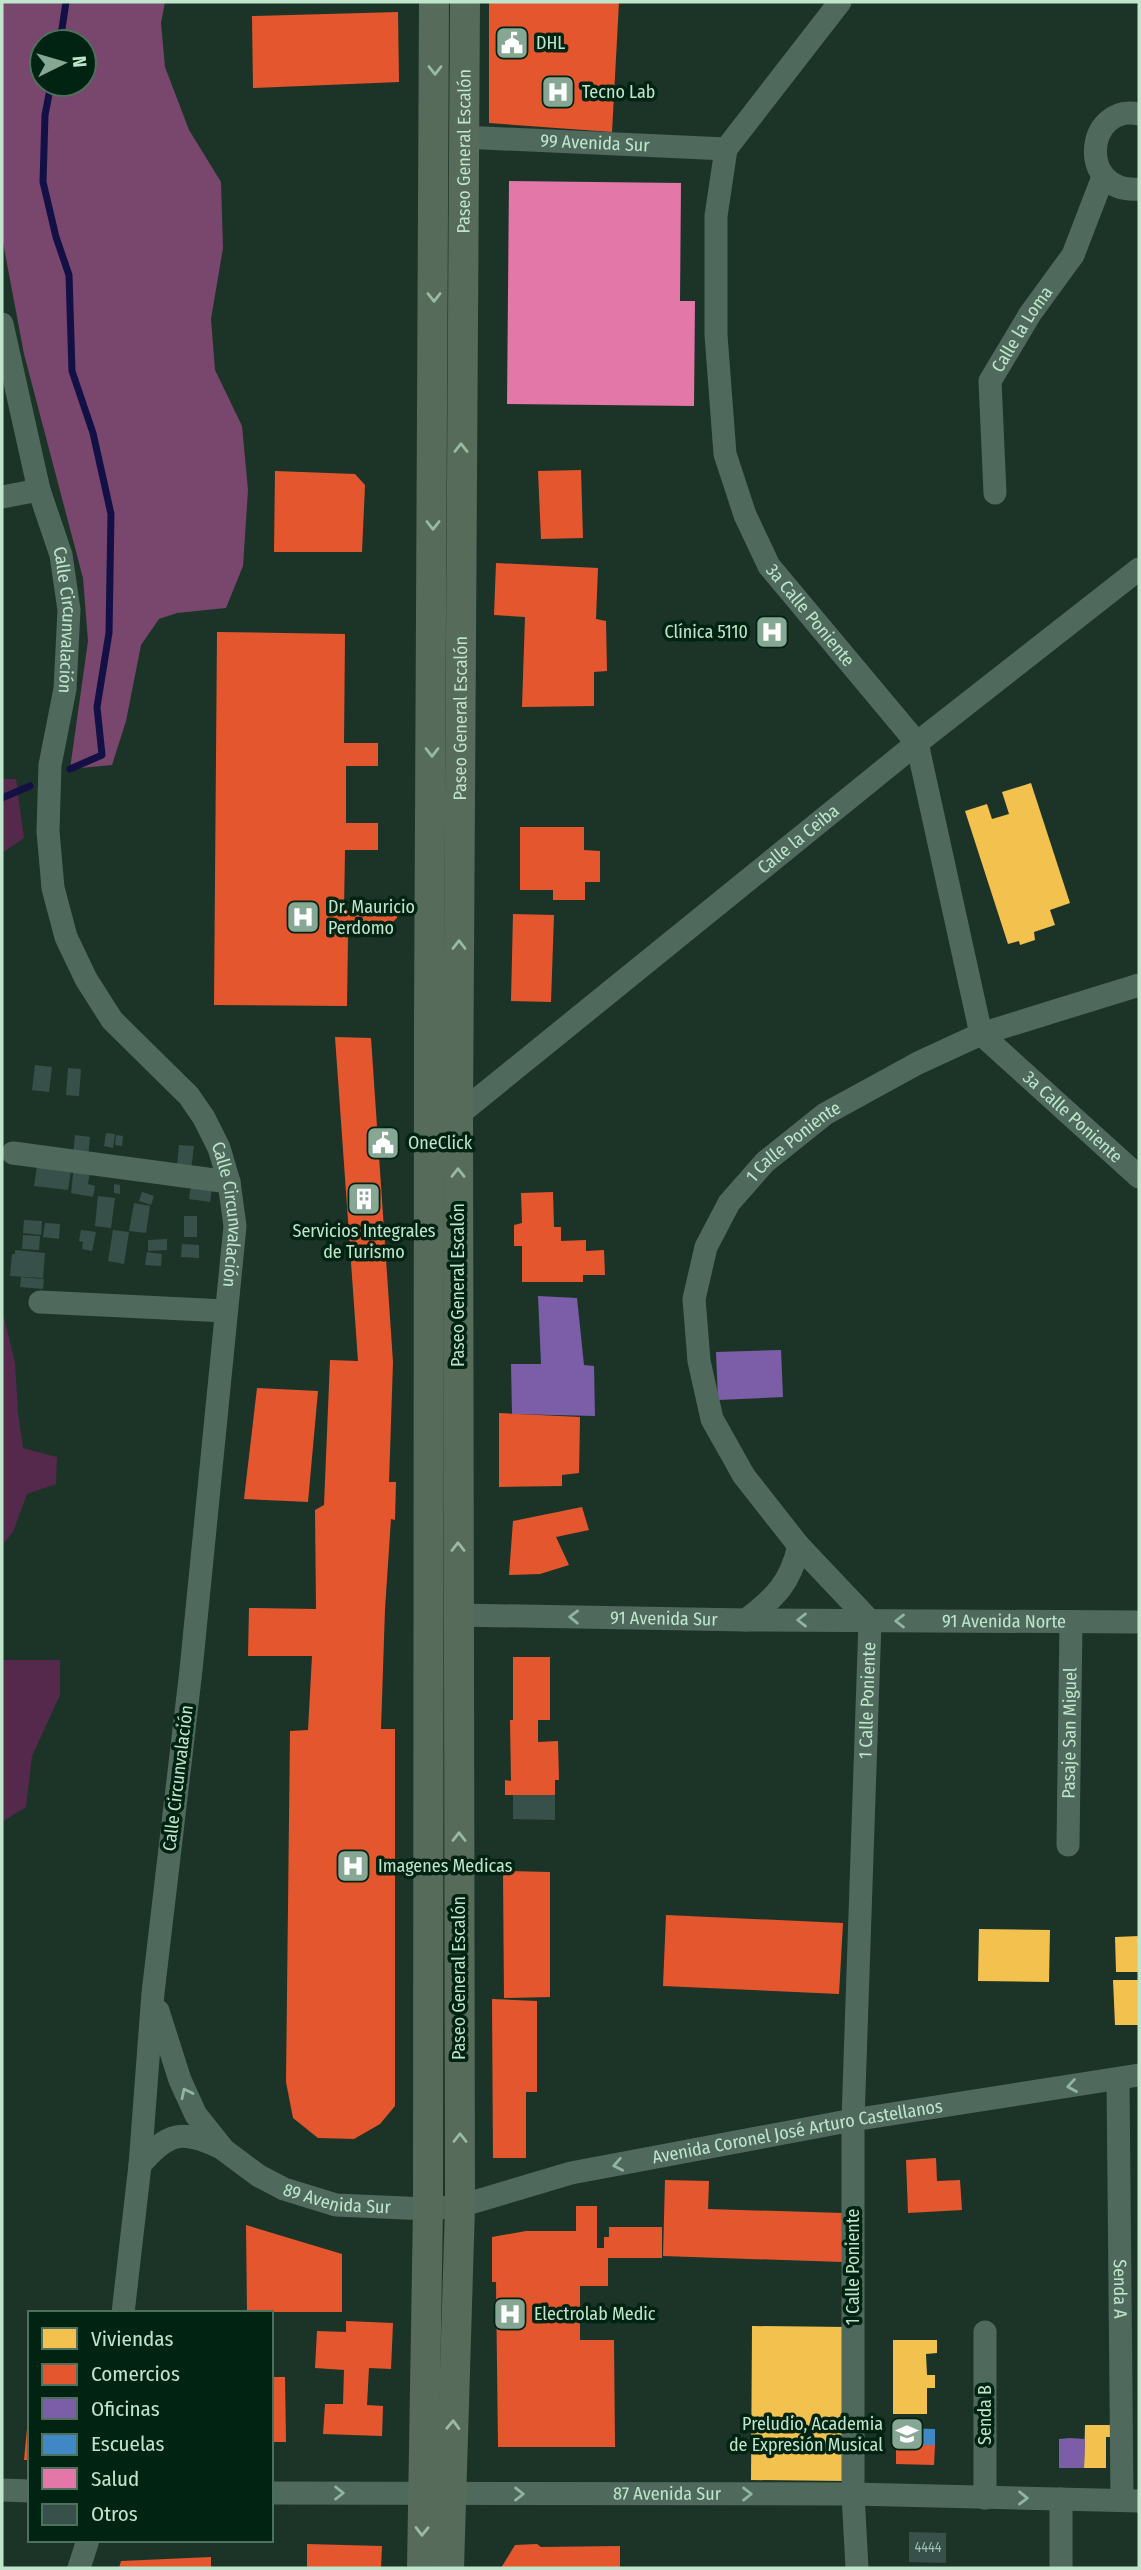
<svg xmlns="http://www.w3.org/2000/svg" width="1141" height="2570" font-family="'Fira Sans Condensed',sans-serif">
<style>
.green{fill:#55294b}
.forest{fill:#79466d;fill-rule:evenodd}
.homes{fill:#f2c14e}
.shops{fill:#e4572e}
.offices{fill:#7b5ea7}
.schools{fill:#3f88c5}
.health{fill:#e377a8}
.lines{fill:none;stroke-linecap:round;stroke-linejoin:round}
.stream{stroke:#131045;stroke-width:7}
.building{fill:#38504a}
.minor{stroke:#4f6a5c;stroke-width:23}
.major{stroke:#566b59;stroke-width:30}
.oneway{stroke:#9abaa4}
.oneway2{stroke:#92b4a0}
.labels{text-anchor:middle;stroke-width:7;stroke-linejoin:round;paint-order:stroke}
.number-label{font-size:14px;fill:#9dc0ac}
.poi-label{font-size:18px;fill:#bfe5cd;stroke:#012312;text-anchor:start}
.street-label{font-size:18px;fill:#bfe5cd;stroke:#012312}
</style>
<rect width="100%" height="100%" fill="#1c3428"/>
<g class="green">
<polygon points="2,779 16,779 24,838 2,853"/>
<polygon points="2,1309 15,1363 18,1413 23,1448 57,1457 56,1484 27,1494 13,1532 2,1545"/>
<polygon points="2,1660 60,1660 60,1695 32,1756 26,1807 2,1822"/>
</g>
<path class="forest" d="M2 2H165L161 23 165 67 189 130 221 182 223 248 211 319 215 370 242 426 248 490 243 566 226 608 177 613 159 619 141 645 126 721 112 765 70 769 88 641 83 578 24 354 2 237ZM42 42H84V84H42Z"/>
<g class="homes">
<polygon points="1031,783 1070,903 1050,910 1055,925 1034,932 1035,940 1020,945 1019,941 1008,944 965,811 987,804 992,819 1009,814 1002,792"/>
<polygon points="979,1929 1050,1930 1049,1982 978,1981"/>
<polygon points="1139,1936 1139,1972 1116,1972 1115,1937"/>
<polygon points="1113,1980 1139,1980 1139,2025 1115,2025"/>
<polygon points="752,2326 848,2327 847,2481 751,2480"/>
<polygon points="893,2340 937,2340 937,2353 926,2354 927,2375 935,2375 935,2388 927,2388 927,2414 893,2414"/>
<polygon points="1085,2425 1117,2425 1116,2437 1106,2437 1106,2468 1084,2468"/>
</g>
<g class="shops">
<polygon points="489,2 619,2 612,132 489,123"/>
<polygon points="398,12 399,82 253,88 252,16"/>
<polygon points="581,470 583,538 541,539 538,471"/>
<polygon points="275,471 355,474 365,485 362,552 274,552"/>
<polygon points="496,563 598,568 596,619 606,621 607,671 594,672 594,706 522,707 525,617 494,615"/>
<polygon points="217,632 345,634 344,743 378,743 378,766 346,766 346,823 378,823 378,850 345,850 344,909 378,909 397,912 397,918 378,936 348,936 347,1006 214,1005"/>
<polygon points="520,827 584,827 584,850 600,851 600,882 585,882 585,900 553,900 553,890 520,890"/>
<polygon points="513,914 554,915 551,1002 511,1001"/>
<polygon points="335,1037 371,1038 393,1362 389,1482 396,1482 395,1520 391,1519 385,1609 381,1729 395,1729 395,2106 380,2124 354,2139 318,2138 293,2118 286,2082 290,1731 308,1730 312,1656 248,1656 249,1608 316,1609 315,1510 324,1505 330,1360 358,1361"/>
<polygon points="553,1192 554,1227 561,1227 561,1241 586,1240 586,1251 604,1250 605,1275 583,1275 583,1282 522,1282 522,1246 514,1246 514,1225 522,1223 521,1193"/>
<polygon points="257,1388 318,1391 308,1502 244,1499"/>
<polygon points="499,1413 580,1417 579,1473 562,1475 562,1486 499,1487"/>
<polygon points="582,1507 589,1530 556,1537 569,1565 540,1574 509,1575 513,1521"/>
<polygon points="513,1657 550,1657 550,1720 538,1720 538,1742 558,1741 559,1780 555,1780 555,1795 505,1795 505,1780 511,1781 510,1720 513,1720"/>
<polygon points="503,1871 550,1872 550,1997 504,1998"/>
<polygon points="666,1915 843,1923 839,1994 663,1986"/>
<polygon points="492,1999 537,2001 537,2092 526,2092 526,2158 493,2158"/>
<polygon points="936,2158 937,2181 960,2180 962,2210 908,2213 906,2160"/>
<polygon points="665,2180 709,2181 708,2209 843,2213 842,2262 663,2256"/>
<polygon points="576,2206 597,2206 597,2248 604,2248 604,2237 609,2237 609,2227 662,2227 662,2258 608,2258 608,2286 580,2286 580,2340 614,2340 615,2447 498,2447 496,2282 492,2282 492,2237 526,2231 576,2231"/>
<polygon points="246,2225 342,2254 342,2312 247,2312"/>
<polygon points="346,2321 393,2323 391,2369 369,2368 367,2405 383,2406 382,2436 323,2434 325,2404 343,2404 344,2370 315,2368 317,2331 346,2332"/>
<polygon points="271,2377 285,2377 286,2442 271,2442"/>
<polygon points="28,2418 30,2419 30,2460 24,2460"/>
<polygon points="896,2445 935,2445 934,2465 896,2464"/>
<polygon points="307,2544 382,2546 381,2568 307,2568"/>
<polygon points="537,2544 541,2547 620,2546 620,2568 501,2568 515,2545"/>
<polygon points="211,2557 211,2568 119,2568 121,2561"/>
</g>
<g class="offices">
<polygon points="538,1296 577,1298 584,1365 594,1366 595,1416 512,1414 511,1364 541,1364"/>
<polygon points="781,1350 783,1397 718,1400 716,1352"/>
<polygon points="1070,2438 1085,2439 1084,2468 1059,2468 1059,2439"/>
</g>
<polygon class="schools" points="897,2428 935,2429 935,2445 896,2445"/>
<polygon class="health" points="509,181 681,183 680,301 695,301 694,406 507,404"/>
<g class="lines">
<g class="stream">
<polyline points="60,42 66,2"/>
<polyline points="51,84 45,115 43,182 56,237 69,275 72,371 93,433 111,514 109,633 97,707 102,755 70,769"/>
<polyline points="2,798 30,786"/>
</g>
</g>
<g class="building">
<polygon points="35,1065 52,1067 49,1092 32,1090"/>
<polygon points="68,1068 81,1069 79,1096 66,1095"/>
<polygon points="106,1133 115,1134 113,1148 104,1146"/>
<polygon points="75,1135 90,1137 88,1158 73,1157"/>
<polygon points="116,1135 123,1136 122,1146 115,1145"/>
<polygon points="179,1145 194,1146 190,1177 176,1176"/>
<polygon points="38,1160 54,1162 54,1172 56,1162 72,1164 68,1190 34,1186"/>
<polygon points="74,1164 91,1166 88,1184 95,1186 93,1197 71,1193"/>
<polygon points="192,1178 213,1181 210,1202 189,1199"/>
<polygon points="114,1184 120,1185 120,1194 114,1193"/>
<polygon points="142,1192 154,1196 151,1205 139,1201"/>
<polygon points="98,1196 115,1198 111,1228 95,1226"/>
<polygon points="134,1203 150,1206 146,1233 129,1231"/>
<rect x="184" y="1216" width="13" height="21"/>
<polygon points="24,1220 42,1221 41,1235 23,1233"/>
<polygon points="45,1223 60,1224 59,1239 43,1237"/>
<polygon points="81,1230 96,1232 92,1251 82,1249 83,1242 79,1241"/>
<polygon points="113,1230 129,1232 124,1264 108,1261"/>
<polygon points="23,1235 40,1236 39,1250 22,1249"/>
<polygon points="167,1239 167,1250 148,1251 148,1240"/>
<polygon points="182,1244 199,1245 199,1258 181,1257"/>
<polygon points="15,1250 45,1253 43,1278 10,1276 12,1254 15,1254"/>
<polygon points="147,1252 162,1254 161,1266 145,1265"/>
<polygon points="21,1277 44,1279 43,1289 20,1287"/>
<polygon points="513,1795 555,1795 555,1820 513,1819"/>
<polygon points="909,2532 946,2533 946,2563 909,2562"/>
</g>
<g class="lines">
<g class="minor">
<path id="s1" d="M840 2 726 149 716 216V335L725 454 745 515 769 566 917 743 981 1034 1139 1177"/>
<path d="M1139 114C1085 103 1077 194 1139 189"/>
<path id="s2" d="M462 137 726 149"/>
<path id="s3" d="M2 324 39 490 61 555 69 610 65 689 50 765 48 831 53 888 66 937 86 979 112 1020 189 1096 204 1118 219 1148 229 1182 235 1226 191 1670 153 1993 140 2165 123 2313"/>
<path id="s4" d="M995 493 990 381 1030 314 1073 255 1103 177"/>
<polyline points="2,497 39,490"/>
<path id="s5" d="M458 1115 917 743 1139 569"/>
<polyline points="13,1153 229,1182"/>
<polyline points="40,1302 226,1311"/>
<path id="s6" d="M458 1615 746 1620 1139 1622"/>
<path d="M746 1620C776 1597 790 1583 799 1546"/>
<path id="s7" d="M1068 1845 1071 1622"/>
<path id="s8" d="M158 2011 180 2080 196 2115 224 2150 259 2176 284 2189 336 2205 428 2209 460 2206 571 2173 853 2120 1139 2075"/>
<path id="s9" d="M1118 2079 1122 2500"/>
<path d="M140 2165C168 2132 182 2129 221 2148"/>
<polyline points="2,2490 30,2491"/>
<path id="s10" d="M271 2493 853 2494 1139 2501"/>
<polyline points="985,2498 985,2332"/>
<polyline points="1061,2499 1061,2568"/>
<polyline points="79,2568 88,2540"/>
<path id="s11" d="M857 2568 853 2494V2120L870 1621 799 1546 744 1476 712 1419 699 1361 694 1299 706 1247 729 1203 765 1162 825 1114 918 1063 981 1034 1139 985"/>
</g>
<g class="major">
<polyline points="422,2568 428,2209 429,1024 434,2"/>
<path id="s12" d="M449 2568 460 2206 458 1115 465 2"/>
</g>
</g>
<defs><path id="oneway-chevron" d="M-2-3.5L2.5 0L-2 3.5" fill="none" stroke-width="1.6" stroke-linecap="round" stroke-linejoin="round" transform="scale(1.75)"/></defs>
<g class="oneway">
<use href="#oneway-chevron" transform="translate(435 70) rotate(90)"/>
<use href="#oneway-chevron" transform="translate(434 297) rotate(90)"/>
<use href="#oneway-chevron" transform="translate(461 448) rotate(-90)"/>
<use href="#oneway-chevron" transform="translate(433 525) rotate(90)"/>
<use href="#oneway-chevron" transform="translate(432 752) rotate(90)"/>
<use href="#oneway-chevron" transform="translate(459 945) rotate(-90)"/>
<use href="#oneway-chevron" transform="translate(458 1173) rotate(-90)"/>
<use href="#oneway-chevron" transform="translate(458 1547) rotate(-90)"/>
<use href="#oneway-chevron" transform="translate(459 1837) rotate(-90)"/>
<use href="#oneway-chevron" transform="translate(460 2138) rotate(-90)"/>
<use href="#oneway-chevron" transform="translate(453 2425) rotate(-88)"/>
<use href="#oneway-chevron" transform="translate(422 2531) rotate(91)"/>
</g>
<g class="oneway2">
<use href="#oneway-chevron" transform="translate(574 1617) rotate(-179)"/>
<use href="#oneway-chevron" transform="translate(802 1620) rotate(-180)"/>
<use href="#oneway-chevron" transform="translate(900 1621) rotate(-180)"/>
<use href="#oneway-chevron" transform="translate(1072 2086) rotate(171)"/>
<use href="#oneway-chevron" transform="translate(186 2093) rotate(-116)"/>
<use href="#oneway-chevron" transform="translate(618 2165) rotate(169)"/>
<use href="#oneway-chevron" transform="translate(339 2493)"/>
<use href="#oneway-chevron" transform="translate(519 2494)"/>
<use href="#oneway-chevron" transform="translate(747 2494)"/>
<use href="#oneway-chevron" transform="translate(1023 2498) rotate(1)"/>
</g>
<defs>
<symbol id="civic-square" viewBox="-11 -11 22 22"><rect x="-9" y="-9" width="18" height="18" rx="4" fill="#86a793" stroke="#012312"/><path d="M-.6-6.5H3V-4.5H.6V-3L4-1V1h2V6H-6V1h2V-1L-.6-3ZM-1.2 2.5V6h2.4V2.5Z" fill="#fff"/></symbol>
<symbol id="hospital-square" viewBox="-11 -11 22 22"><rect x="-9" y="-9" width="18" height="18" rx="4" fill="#86a793" stroke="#012312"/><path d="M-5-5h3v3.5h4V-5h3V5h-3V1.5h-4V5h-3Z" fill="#fff"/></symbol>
<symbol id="building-square" viewBox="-11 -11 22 22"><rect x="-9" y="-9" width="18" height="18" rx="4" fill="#86a793" stroke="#012312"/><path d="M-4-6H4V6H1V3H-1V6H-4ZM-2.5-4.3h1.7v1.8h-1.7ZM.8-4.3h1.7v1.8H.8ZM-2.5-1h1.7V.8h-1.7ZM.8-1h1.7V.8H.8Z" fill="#fff"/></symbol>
<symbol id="school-square" viewBox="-11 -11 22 22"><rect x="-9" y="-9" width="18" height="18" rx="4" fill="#86a793" stroke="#012312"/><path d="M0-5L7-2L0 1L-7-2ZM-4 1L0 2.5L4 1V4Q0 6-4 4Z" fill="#fff"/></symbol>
</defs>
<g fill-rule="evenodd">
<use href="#civic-square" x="493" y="24" width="38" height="38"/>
<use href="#hospital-square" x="539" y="73" width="38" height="38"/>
<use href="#hospital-square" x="753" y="613" width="38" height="38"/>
<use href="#hospital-square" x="284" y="898" width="38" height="38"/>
<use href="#civic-square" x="364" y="1124" width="38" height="38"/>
<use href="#building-square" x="345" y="1180" width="38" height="38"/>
<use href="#hospital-square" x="334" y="1847" width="38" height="38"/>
<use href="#hospital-square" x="491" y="2295" width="38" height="38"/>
<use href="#school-square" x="888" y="2415" width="38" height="38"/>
</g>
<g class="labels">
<g class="number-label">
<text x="928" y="2552">4444</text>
</g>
<g class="poi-label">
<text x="536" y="49">DHL</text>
<text x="582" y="98">Tecno Lab</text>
<text x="748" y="638" text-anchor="end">Clínica 5110</text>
<text x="328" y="913">Dr. Mauricio<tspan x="328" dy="21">Perdomo</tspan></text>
<text x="408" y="1149">OneClick</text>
<text x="364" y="1237" text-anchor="middle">Servicios Integrales<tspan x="364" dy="21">de Turismo</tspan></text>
<text x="378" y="1872">Imagenes Medicas</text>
<text x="534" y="2320">Electrolab Medic</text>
<text x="883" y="2430" text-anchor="end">Preludio, Academia<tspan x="883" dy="21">de Expresión Musical</tspan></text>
</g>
<g class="street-label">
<text dy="6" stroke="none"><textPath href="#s2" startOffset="133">99 Avenida Sur</textPath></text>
<text dy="6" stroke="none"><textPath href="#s12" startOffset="2417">Paseo General Escalón</textPath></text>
<text dy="6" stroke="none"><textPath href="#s4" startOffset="173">Calle la Loma</textPath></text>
<text dy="6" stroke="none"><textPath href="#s1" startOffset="677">3a Calle Poniente</textPath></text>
<text dy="6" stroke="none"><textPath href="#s3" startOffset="304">Calle Circunvalación</textPath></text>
<text dy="6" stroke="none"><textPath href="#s12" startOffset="1850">Paseo General Escalón</textPath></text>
<text dy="6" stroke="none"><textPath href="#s5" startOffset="438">Calle la Ceiba</textPath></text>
<text dy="6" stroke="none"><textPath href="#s1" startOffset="1265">3a Calle Poniente</textPath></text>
<text dy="6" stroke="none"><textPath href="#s11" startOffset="1519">1 Calle Poniente</textPath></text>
<text dy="6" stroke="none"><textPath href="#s3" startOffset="956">Calle Circunvalación</textPath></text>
<text transform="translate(458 1285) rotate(-90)" y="6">Paseo General Escalón</text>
<text dy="6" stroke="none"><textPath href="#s6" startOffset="206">91 Avenida Sur</textPath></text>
<text dy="6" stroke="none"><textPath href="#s6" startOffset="546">91 Avenida Norte</textPath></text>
<text dy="6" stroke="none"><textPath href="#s11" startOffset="868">1 Calle Poniente</textPath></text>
<text dy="6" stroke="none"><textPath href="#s7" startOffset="112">Pasaje San Miguel</textPath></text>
<text transform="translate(178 1778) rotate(-83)" y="6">Calle Circunvalación</text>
<text transform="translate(459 1978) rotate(-90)" y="6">Paseo General Escalón</text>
<text dy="6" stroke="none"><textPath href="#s8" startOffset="752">Avenida Coronel José Arturo Castellanos</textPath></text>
<text dy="6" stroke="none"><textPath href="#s8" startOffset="282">89 Avenida Sur</textPath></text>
<text transform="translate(853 2267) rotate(-90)" y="6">1 Calle Poniente</text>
<text dy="6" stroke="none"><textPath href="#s9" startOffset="210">Senda A</textPath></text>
<text transform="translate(985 2415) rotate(-90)" y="6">Senda B</text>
<text dy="6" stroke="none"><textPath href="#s10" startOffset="396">87 Avenida Sur</textPath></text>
</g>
</g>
<rect width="1141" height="2570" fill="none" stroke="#bfe5cd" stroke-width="7"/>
<rect x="28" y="2311" width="245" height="231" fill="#012312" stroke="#4d715d" stroke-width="2"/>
<rect x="42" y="2328" width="35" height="21" fill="#f2c14e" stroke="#4d715d" stroke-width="2"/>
<text x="91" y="2346" font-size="21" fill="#bfe5cd">Viviendas</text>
<rect x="42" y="2364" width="35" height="21" fill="#e4572e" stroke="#4d715d" stroke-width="2"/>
<text x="91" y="2381" font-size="21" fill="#bfe5cd">Comercios</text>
<rect x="42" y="2398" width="35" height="21" fill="#7b5ea7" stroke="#4d715d" stroke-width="2"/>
<text x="91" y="2416" font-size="21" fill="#bfe5cd">Oficinas</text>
<rect x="42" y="2434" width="35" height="21" fill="#3f88c5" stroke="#4d715d" stroke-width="2"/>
<text x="91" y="2451" font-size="21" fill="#bfe5cd">Escuelas</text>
<rect x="42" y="2468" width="35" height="21" fill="#e377a8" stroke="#4d715d" stroke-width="2"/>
<text x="91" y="2486" font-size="21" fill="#bfe5cd">Salud</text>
<rect x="42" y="2504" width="35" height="21" fill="#38504a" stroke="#4d715d" stroke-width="2"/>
<text x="91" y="2521" font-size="21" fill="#bfe5cd">Otros</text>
<g transform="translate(63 63) rotate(85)"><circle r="33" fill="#012312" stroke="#4d715d" stroke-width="2"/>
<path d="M0-5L12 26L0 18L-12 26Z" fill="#86a793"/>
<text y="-10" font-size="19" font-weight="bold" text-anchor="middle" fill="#bfe5cd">N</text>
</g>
</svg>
